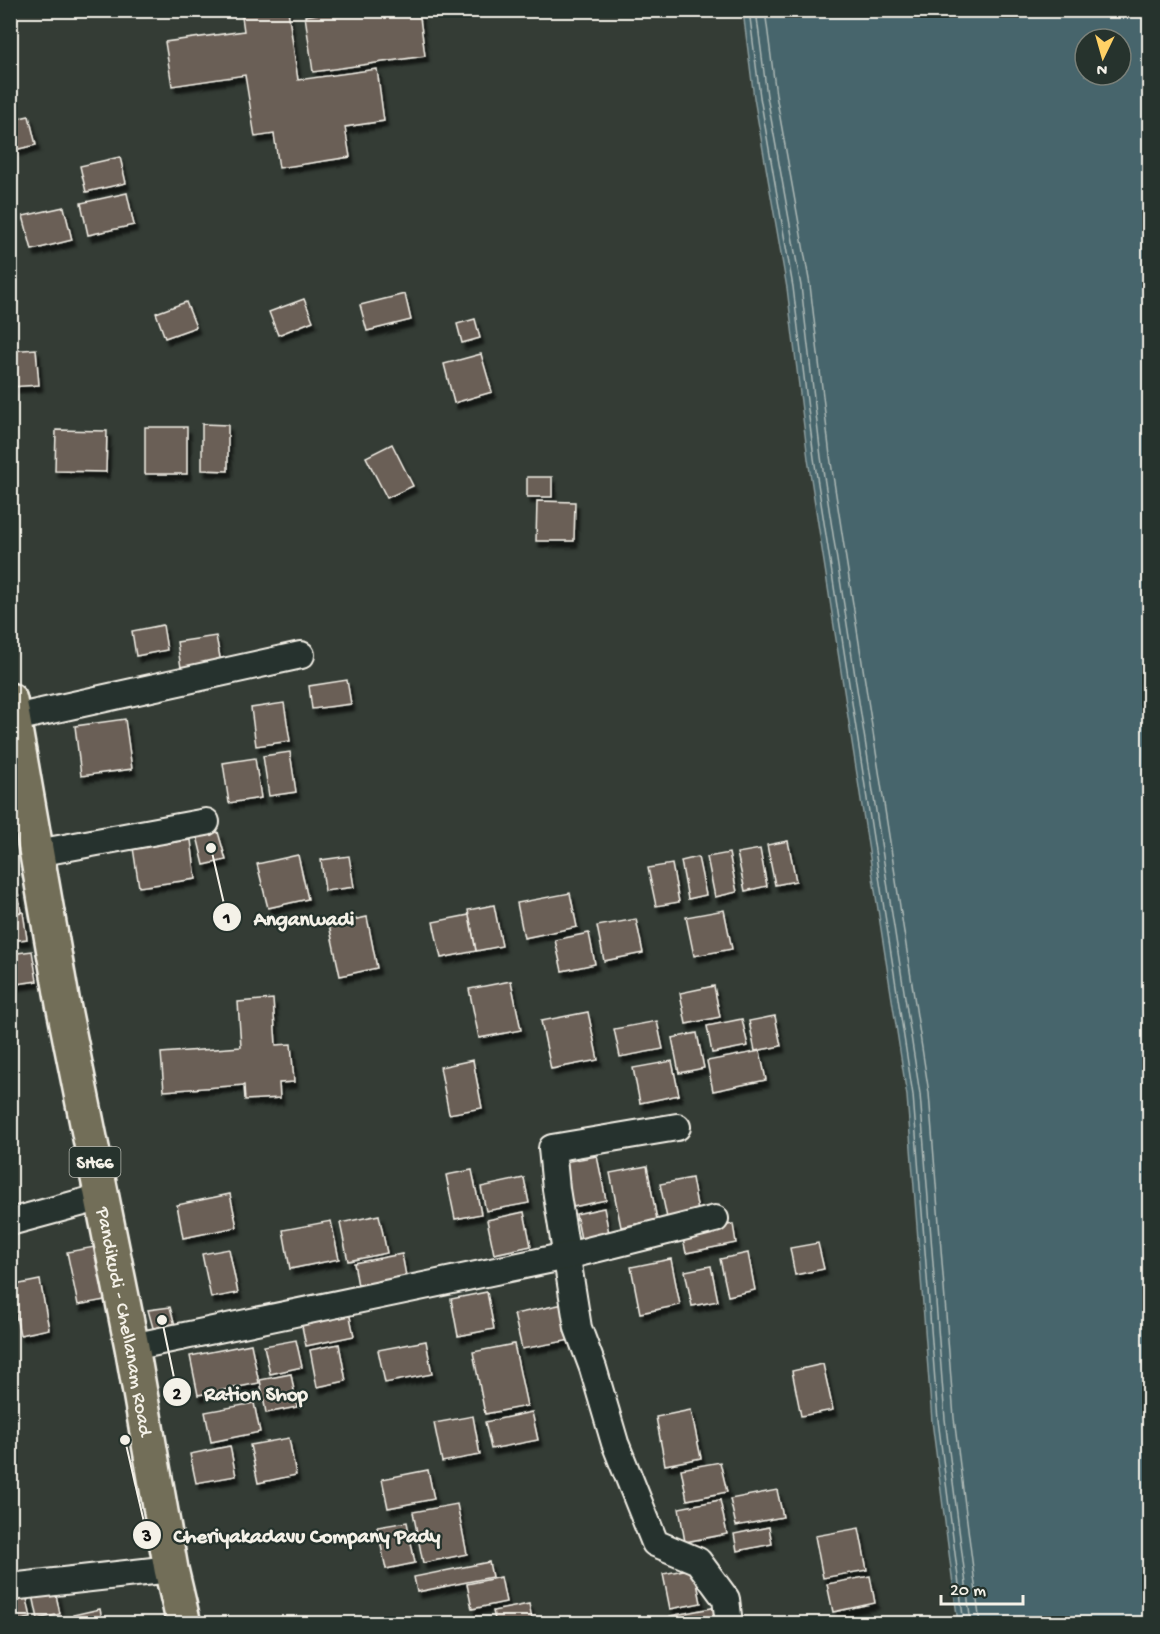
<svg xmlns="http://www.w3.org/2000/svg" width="1160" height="1634" font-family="'Gochi Hand',sans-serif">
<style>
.water{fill:#46656c;stroke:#8c9d9e;stroke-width:1.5;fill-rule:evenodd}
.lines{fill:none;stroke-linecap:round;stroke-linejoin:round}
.shore{stroke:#aeb9b6;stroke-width:1.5}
.building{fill:#6a5e56;stroke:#f4f1e8;stroke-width:1.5;filter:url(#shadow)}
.street-casing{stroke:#f4f1e8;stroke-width:30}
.primary-casing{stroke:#f4f1e8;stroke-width:38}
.street{stroke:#26332d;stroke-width:26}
.primary{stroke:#726e59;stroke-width:33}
.labels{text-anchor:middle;stroke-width:4.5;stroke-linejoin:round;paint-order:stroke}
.shield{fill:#26332d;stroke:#b6b8b0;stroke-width:1.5}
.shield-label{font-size:18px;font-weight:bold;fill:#f4f1e8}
.street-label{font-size:20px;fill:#f4f1e8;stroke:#26332d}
.leader{fill:none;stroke:#f4f1e8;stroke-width:2}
.callout-dot{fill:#f4f1e8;stroke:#26332d;stroke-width:2}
.mark-label{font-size:18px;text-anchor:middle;font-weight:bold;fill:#111}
.callout-label{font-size:21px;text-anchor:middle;font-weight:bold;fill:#f4f1e8;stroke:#26332d;stroke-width:4.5;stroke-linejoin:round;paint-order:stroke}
</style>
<defs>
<filter id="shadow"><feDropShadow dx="3.5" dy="6" stdDeviation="1.5" flood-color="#0009"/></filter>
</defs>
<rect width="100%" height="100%" fill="#343c35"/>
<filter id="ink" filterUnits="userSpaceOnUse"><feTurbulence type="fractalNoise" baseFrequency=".0167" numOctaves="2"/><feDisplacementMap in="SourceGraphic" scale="12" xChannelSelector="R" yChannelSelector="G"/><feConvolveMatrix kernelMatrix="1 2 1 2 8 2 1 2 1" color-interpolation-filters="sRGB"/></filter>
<g filter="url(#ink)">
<path class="water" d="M743 11H1149V1623H958L932 1421 907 1096 808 459 787 288 754 98ZM1085 39H1121V75H1085Z"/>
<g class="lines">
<g class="shore">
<polyline points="749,10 760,97 793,287 814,458 913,1095 938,1420 964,1624"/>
<polyline points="756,10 767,96 801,286 821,457 920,1094 945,1419 971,1624"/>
<polyline points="765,10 776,95 810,285 830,456 929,1093 954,1418 980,1624"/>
</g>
</g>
<g class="building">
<polygon points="241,10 288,10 298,80 377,69 384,121 345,127 350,157 279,168 274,134 255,137 245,75 172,86 165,42 244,31"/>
<polygon points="343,10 419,10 425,56 313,72 305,16"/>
<polygon points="29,116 36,145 10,151 10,120"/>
<polygon points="120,157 126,183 86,192 80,166"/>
<polygon points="127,193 134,225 88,235 81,203"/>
<polygon points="64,207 72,240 32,250 23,216"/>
<polygon points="405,294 411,320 367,331 360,305"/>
<polygon points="304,299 313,321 278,335 269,312"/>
<polygon points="186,302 196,327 165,338 156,313"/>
<polygon points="475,319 480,338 462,343 457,324"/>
<polygon points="36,349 39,385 10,387 10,351"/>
<polygon points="481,354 492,392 454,403 444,364"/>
<polygon points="202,424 228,425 228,471 202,470"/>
<rect x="145" y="427" width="42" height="47"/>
<polygon points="56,430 107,431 106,472 55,471"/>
<polygon points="392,444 413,486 387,498 366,457"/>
<rect x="527" y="477" width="25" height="20"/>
<polygon points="537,501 575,502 574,541 536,541"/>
<polygon points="163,625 167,650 136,656 132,631"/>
<polygon points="216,636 222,668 182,674 177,642"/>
<polygon points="347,680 351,704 312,709 309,686"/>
<polygon points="284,703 290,741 256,746 251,708"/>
<polygon points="125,719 132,769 81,776 75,726"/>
<polygon points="290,752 296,792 269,796 263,756"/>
<polygon points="255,758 261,798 229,803 223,763"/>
<polygon points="218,832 226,860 204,865 197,836"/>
<polygon points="191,840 196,879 139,887 133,848"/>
<polygon points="788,841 796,881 775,885 767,845"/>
<polygon points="760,849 767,886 745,891 737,853"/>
<polygon points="729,853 737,892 715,897 707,857"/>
<polygon points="298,855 308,899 268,908 257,864"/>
<polygon points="349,856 354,887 325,891 321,860"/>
<polygon points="698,857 706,895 688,899 681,861"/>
<polygon points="672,864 679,902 656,906 648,868"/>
<polygon points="17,885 21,912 10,913 10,886"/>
<polygon points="570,893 577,927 524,938 517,903"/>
<polygon points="494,905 502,946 476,951 468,910"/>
<polygon points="724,910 732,949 694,956 686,917"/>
<polygon points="23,912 27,939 10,941 10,914"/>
<polygon points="469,915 476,951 441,958 433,922"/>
<polygon points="367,917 377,968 340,976 329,925"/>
<polygon points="636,919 643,953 604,961 597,926"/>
<polygon points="589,933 595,964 562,971 555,940"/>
<polygon points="32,951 37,981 10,985 10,954"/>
<polygon points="511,981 521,1030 479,1038 469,989"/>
<polygon points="714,986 720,1017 686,1024 680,993"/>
<polygon points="273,999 276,1045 291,1044 294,1082 279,1083 280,1098 245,1100 244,1085 164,1091 161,1053 241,1047 238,1002"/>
<polygon points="588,1012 598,1060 551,1069 541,1021"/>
<polygon points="775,1016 781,1046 755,1051 749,1021"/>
<polygon points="742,1019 748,1046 712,1053 707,1026"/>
<polygon points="657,1021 663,1049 620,1057 614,1029"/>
<polygon points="697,1033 704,1068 679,1073 672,1038"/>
<polygon points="760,1051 766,1080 713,1091 707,1061"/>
<polygon points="473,1060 482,1108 449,1114 440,1067"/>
<polygon points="672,1061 679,1095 640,1103 633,1068"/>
<polygon points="597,1156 606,1200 573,1207 564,1162"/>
<polygon points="647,1166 657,1220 621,1227 610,1173"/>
<polygon points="472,1170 481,1214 455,1219 446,1175"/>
<polygon points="524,1178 529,1203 486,1211 481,1187"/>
<polygon points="692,1178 698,1211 667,1218 660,1184"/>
<polygon points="230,1194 237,1227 183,1238 177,1205"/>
<polygon points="604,1208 611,1243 583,1249 576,1214"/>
<polygon points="524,1212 531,1246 494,1254 487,1220"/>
<polygon points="379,1215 387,1253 348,1261 340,1223"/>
<polygon points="331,1221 339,1259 290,1269 283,1230"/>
<polygon points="733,1224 736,1243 686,1253 682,1234"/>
<polygon points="818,1243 824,1269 795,1275 790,1248"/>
<polygon points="100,1246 110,1299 78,1305 67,1252"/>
<polygon points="229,1249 238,1293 211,1298 202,1254"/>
<polygon points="748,1253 755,1290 728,1296 720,1259"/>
<polygon points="402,1254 406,1276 358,1286 354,1263"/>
<polygon points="671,1259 680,1305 640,1313 631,1267"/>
<polygon points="711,1266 718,1301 692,1306 685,1271"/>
<polygon points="40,1280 49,1329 20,1335 10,1286"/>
<polygon points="487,1292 494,1329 458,1336 451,1299"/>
<polygon points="564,1304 571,1340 522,1349 514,1314"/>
<polygon points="170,1307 176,1329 155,1335 148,1310"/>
<polygon points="348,1307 354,1336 306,1346 300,1316"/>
<polygon points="296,1340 302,1367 270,1374 264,1346"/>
<polygon points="426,1341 432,1374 385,1383 378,1350"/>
<polygon points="251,1344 259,1383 198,1395 190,1356"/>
<polygon points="339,1344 346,1381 317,1387 310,1350"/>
<polygon points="514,1344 527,1406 485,1414 473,1352"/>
<polygon points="823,1364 833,1410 801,1416 792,1371"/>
<polygon points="291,1374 297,1407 266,1413 260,1380"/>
<polygon points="254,1403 260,1432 211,1442 205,1412"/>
<polygon points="691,1410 701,1458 665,1465 656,1417"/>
<polygon points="532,1412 538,1440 491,1449 485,1422"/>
<polygon points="473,1416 480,1455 442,1462 434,1423"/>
<polygon points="289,1438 296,1475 258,1483 250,1445"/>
<polygon points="230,1446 236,1476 196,1483 190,1454"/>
<polygon points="720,1462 727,1492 687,1500 681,1469"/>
<polygon points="428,1470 434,1499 388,1508 382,1479"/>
<polygon points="777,1490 783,1517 736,1526 730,1499"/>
<polygon points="720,1500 727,1534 685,1542 679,1508"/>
<polygon points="457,1504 467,1554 423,1563 413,1512"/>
<polygon points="407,1522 415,1563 386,1569 377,1527"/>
<polygon points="769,1527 772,1544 737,1551 734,1534"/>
<polygon points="859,1528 867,1570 823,1578 815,1536"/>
<polygon points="489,1562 492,1577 417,1592 414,1577"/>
<polygon points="694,1568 701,1603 670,1609 663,1574"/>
<polygon points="870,1576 875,1603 833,1612 827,1584"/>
<polygon points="501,1577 506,1602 472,1609 467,1584"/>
<polygon points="54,1585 60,1614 38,1619 32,1590"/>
<polygon points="25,1589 31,1618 10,1622 10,1592"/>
<polygon points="529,1604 533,1624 496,1624 493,1611"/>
<polygon points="717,1607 720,1624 672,1624 670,1616"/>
<polygon points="100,1609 103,1624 75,1624 73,1615"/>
</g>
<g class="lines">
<defs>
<g id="street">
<polyline points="10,719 301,655"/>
<polyline points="37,853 206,822"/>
<polyline points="677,1127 552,1148 556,1189 578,1328 593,1368 615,1443 655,1543 698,1561 726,1599 729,1624"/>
<polyline points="10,1222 102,1197"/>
<polyline points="132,1347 567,1256 715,1219"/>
<polyline points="10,1587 171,1569"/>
</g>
<g id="primary">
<path id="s1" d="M10 700 63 1004 132 1347 171 1569 184 1624"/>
</g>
</defs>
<use href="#street" class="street-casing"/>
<use href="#primary" class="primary-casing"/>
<use href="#street" class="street"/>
<use href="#primary" class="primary"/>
</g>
</g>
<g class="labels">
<rect class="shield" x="69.5" y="1147" width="51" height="30" rx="4.5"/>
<g class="shield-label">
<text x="95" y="1168">SH66</text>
</g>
<g class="street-label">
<text dy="7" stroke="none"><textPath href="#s1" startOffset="632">Pandikudi - Chellanam Road</textPath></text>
</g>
</g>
<path class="leader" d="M211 848L227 917M162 1320L177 1392M125 1440L147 1535"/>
<g class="callout-dot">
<circle cx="211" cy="848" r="6"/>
<circle cx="162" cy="1320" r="6"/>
<circle cx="125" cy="1440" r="6"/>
<circle cx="227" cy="917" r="15"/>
<circle cx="177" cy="1392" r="15"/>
<circle cx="147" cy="1535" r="15"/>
</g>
<g class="mark-label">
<text x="227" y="923">1</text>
<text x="177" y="1399">2</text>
<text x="147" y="1541">3</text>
</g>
<g class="callout-label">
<text x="304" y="925">Anganwadi</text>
<text x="256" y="1400">Ration Shop</text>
<text x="307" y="1542">Cheriyakadavu Company Pady</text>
</g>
<rect width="1160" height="1634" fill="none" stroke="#26332d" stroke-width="36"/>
<rect x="18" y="18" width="1124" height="1598" fill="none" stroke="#f4f1e8" stroke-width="2" filter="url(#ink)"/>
<g transform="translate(1103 57) rotate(185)"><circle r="28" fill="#26332d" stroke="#787f78" stroke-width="1.5"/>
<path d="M0-4.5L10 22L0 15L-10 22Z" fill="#ffd166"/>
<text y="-9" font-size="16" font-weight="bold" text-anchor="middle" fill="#f4f1e8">N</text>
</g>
<path d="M941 1595v9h82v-9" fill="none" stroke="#f4f1e8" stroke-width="3"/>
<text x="950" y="1595" font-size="18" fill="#f4f1e8" stroke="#26332d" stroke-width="4.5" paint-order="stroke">20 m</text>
</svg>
